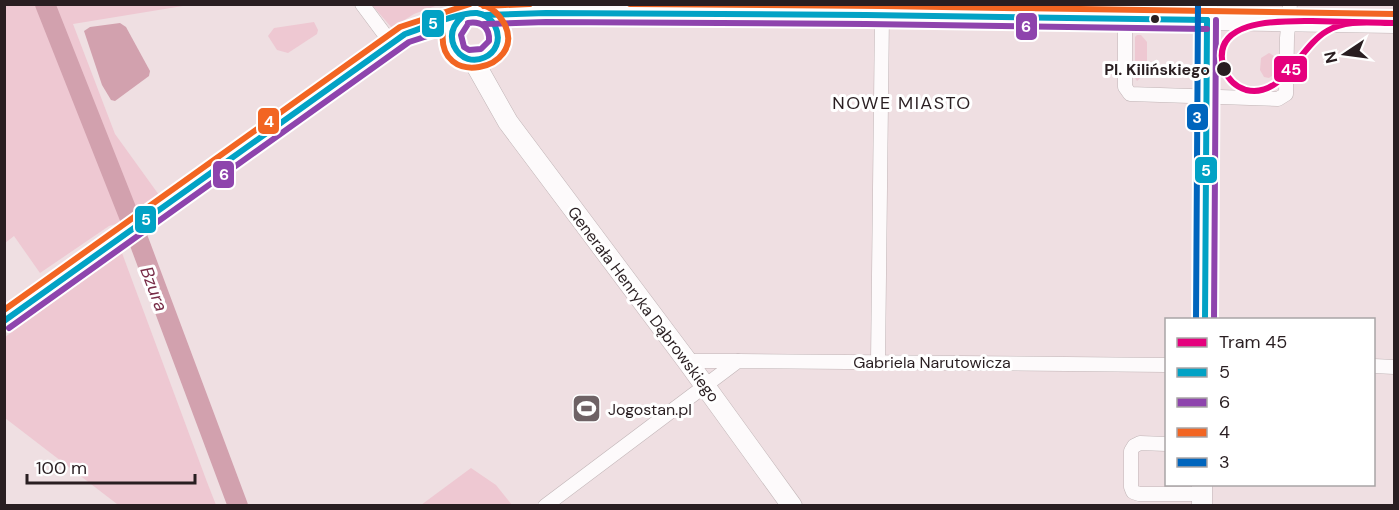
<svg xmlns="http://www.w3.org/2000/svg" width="1399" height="510" font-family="'DM Sans',sans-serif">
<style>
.green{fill:#eec8d2}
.water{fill:#d2a1ae}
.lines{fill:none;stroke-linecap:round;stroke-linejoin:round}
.river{stroke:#d2a1ae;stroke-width:20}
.street-casing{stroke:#c0b4b6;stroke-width:15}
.secondary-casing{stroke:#c0b4b6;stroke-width:21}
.street{stroke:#fdfafb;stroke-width:14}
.secondary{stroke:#fdfafb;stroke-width:20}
.bus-1-casing{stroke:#fff;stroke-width:10}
.bus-2-casing{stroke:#fff;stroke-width:10}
.bus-3-casing{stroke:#fff;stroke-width:10}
.bus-4-casing{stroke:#fff;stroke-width:10}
.bus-1{stroke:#02a2c5;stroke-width:6}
.bus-2{stroke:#8e44ad;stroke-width:6}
.bus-3{stroke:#f26522;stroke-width:6}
.bus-4{stroke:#0065bd;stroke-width:6}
.tram-1-casing{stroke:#fff;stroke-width:10}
.tram-1{stroke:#e5007d;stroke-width:6}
.bus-dot{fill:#291e21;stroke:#fff;stroke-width:2}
.labels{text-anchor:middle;stroke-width:6;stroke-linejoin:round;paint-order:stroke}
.stop-label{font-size:16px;font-weight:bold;fill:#291e21;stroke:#fff;text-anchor:end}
.street-label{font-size:16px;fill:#291e21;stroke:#fff}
.poi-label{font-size:16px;fill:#291e21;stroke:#fff;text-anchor:start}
.neighbourhood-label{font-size:18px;letter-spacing:1.5px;fill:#291e21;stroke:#fff}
.water-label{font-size:18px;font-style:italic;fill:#782c47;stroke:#fff}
.line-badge{stroke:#fff;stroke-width:2}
.badge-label{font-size:16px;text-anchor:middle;font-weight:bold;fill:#fff}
</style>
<rect width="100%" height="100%" fill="#efdfe2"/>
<g class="green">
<polygon points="5,5 189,5 73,24 115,134 159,195 120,223 109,226 40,273 14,236 5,243"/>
<polygon points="372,5 438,5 414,14 392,28"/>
<polygon points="314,22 318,30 317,34 288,53 277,50 268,36 274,28"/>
<polygon points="1137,35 1141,35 1147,42 1147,72 1137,81 1135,78 1135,37"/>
<path d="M1269 53C1278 56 1278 66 1275 74L1269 78 1264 77 1260 70 1261 58Z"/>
<polygon points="122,253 207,482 216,505 116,505 117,504 5,418 5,337"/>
<polygon points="471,468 496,485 512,505 421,505"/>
</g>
<polygon class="water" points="120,23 126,27 150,71 149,76 115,101 111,100 102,85 84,31 90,27"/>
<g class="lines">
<polyline class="river" points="45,4 140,244 238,506"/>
<defs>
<g id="street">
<polyline points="362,4 391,43"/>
<polyline points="1123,4 1125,30 1125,87 1130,94 1278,99 1286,94 1287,38 1290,4"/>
<polyline points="687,361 738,361"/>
<polyline points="878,362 882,15"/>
<polyline points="1374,366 1394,367"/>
<polyline points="1166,444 1140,443 1134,446 1131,451 1131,487 1133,492 1139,494 1202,494"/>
<polyline points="545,506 738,361 1166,365"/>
</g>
<g id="secondary">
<polyline points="484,15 546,13 882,15 1394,23"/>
<polyline points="473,60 508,122 687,361 792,506"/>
<polyline points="1205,320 1207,4"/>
<path d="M4 321 405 34C420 30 465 12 477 13 483 14 489 17 493 22 517 53 460 79 452 41 450 31 455 23 462 17"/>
<polyline points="1202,506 1202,484"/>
</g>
</defs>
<use href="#street" class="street-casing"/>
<use href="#secondary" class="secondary-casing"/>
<use href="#street" class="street"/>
<use href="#secondary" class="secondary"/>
<defs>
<g id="bus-1">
<polyline points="484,15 546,13 866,15 1207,20"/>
<polyline points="1205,320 1207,20"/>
<path d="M4 321 405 34C423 28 459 12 477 13 485 14 491 19 495 26 509 55 467 74 454 46 449 34 453 25 462 17"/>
</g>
<g id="bus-2">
<path d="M468 24 461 35 464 47 469 50 481 49 489 41C490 27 481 21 468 23"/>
<polyline points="484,24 546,22 866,24 1207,29"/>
<polyline points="1214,320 1216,20"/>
<polyline points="9,328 409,42 443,31"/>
</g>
<g id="bus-3">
<polyline points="630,4 882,6 1394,14"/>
<polyline points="484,6 530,4"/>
<path d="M443 31C436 90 526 70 505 25 499 14 493 8 480 4"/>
<polyline points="4,310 400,27 470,4"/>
</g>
<polyline id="bus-4" points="1196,320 1198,4"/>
</defs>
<use href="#bus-1" class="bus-1-casing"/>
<use href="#bus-2" class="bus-2-casing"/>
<use href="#bus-3" class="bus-3-casing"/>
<use href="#bus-4" class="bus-4-casing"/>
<use href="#bus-1" class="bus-1"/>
<use href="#bus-2" class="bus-2"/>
<use href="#bus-3" class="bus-3"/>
<use href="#bus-4" class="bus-4"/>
<defs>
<path id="tram-1" d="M1312 21 1394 23C1372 23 1346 19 1327 31 1299 47 1283 99 1246 90 1236 87 1228 79 1224 69 1208 18 1282 21 1312 21Z"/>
</defs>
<use href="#tram-1" class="tram-1-casing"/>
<use href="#tram-1" class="tram-1"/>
</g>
<defs>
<symbol id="stadium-square" viewBox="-11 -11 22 22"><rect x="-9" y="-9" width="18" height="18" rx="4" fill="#6e6265" stroke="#fff"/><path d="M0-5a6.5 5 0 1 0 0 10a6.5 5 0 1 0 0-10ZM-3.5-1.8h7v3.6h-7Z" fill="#fff"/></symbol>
</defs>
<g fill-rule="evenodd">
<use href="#stadium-square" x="570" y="392" width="33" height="33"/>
</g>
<g class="bus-dot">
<circle cx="1155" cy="19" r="5"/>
<circle cx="1224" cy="69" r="8"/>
</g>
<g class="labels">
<g class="stop-label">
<text x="1210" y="75">Pl. Kilińskiego</text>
</g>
<g class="street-label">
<text transform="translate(644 304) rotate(53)" y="6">Generała Henryka Dąbrowskiego</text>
<text x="932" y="368">Gabriela Narutowicza</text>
</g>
<g class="poi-label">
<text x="608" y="415">Jogostan.pl</text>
</g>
<g class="neighbourhood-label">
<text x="902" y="109">NOWE MIASTO</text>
</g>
<g class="water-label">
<text transform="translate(154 289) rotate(69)" y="6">Bzura</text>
</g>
</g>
<g class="line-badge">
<rect x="421" y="9" width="24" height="29" rx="6" fill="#02a2c5"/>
<rect x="1015" y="12" width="23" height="29" rx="6" fill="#8e44ad"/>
<rect x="1273" y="55" width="35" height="28" rx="6" fill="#e5007d"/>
<rect x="1186" y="103" width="23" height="28" rx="6" fill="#0065bd"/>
<rect x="257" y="107" width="23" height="28" rx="6" fill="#f26522"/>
<rect x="1194" y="156" width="24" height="28" rx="6" fill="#02a2c5"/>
<rect x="212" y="160" width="23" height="29" rx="6" fill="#8e44ad"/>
<rect x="134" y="205" width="23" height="29" rx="6" fill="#02a2c5"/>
</g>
<g class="badge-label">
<text x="433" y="29">5</text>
<text x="1026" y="32">6</text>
<text x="1291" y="75">45</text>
<text x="1197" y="123">3</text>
<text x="269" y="127">4</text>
<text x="1206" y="176">5</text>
<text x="224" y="180">6</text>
<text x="146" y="225">5</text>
</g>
<rect width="1399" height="510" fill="none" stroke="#291e21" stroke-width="12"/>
<rect x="1165" y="318" width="210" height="168" fill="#ffffff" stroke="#a9a5a6" stroke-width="1.5"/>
<rect x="1177" y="338" width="30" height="9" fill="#e5007d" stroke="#a9a5a6" stroke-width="1.5"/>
<text x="1219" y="348" font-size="18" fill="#291e21">Tram 45</text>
<rect x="1177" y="368" width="30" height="9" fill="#02a2c5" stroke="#a9a5a6" stroke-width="1.5"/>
<text x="1219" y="378" font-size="18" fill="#291e21">5</text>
<rect x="1177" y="398" width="30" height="9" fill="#8e44ad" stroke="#a9a5a6" stroke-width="1.5"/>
<text x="1219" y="408" font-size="18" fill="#291e21">6</text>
<rect x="1177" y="428" width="30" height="9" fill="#f26522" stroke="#a9a5a6" stroke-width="1.5"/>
<text x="1219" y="438" font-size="18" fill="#291e21">4</text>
<rect x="1177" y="458" width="30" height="9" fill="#0065bd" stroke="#a9a5a6" stroke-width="1.5"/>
<text x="1219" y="468" font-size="18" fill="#291e21">3</text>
<g transform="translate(1345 54) rotate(257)" stroke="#ffffff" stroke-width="4.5" paint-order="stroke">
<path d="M0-4.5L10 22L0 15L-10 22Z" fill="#291e21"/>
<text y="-9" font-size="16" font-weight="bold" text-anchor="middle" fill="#291e21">N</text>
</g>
<path d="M27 474v9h168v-9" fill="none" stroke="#291e21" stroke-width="3"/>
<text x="36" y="474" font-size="18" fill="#291e21" stroke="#ffffff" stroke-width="4.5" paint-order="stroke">100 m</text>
</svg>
